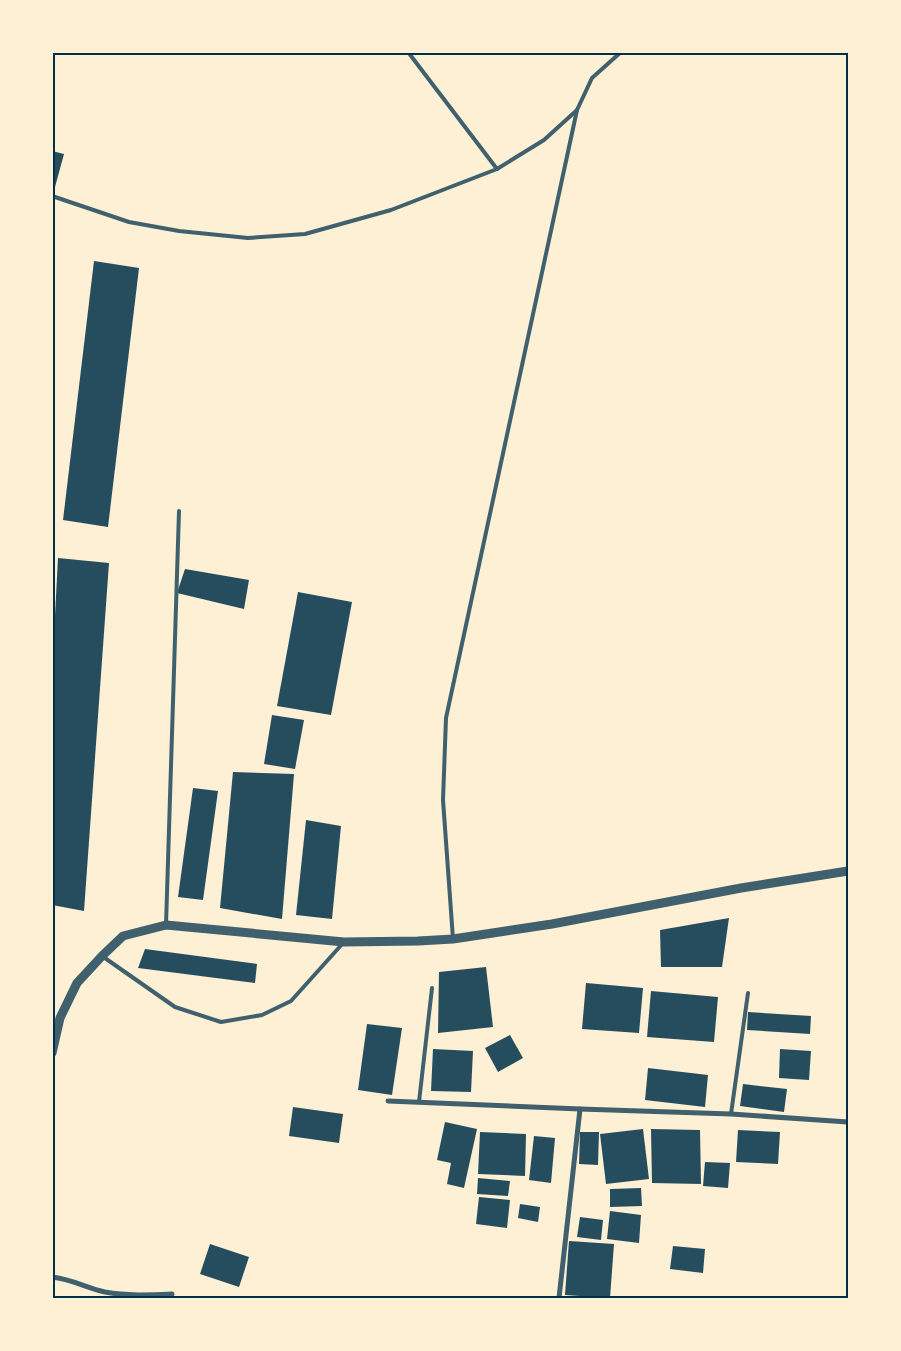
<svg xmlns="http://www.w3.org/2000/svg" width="901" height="1351" font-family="'Alegreya Sans',sans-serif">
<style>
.building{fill:#264d5e}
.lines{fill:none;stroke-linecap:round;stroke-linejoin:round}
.service{stroke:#3f606c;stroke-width:4}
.minor{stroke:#3f606c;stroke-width:5}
.tertiary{stroke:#3f606c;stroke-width:9}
.neatline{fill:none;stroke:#003049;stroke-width:2}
</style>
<rect width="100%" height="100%" fill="#fdf0d5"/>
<g class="building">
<polygon points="52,151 64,154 55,187 52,186"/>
<polygon points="94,261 139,268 108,527 63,520"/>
<polygon points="58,558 109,563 84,911 52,905 52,673"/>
<polygon points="185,569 249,580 244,609 177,593"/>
<polygon points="298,592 352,602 331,715 277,706"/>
<polygon points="272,715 304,720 295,769 264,764"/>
<polygon points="233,772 294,774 282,919 220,908"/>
<polygon points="193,788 218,791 203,900 178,897"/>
<polygon points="306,820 341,826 332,919 296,915"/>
<polygon points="729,918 722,967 661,967 660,930"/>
<polygon points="145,949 257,964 255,983 138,968"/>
<polygon points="486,967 493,1027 438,1033 439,972"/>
<polygon points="586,983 643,988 639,1033 582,1029"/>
<polygon points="651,991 718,997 714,1042 647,1037"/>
<polygon points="748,1012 811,1016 810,1034 747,1030"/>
<polygon points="367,1024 402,1028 392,1095 358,1090"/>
<polygon points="510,1035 523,1058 498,1072 485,1048"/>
<polygon points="433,1049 473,1051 471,1092 431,1091"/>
<polygon points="780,1049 811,1051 809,1080 779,1078"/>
<polygon points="648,1068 708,1075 705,1107 645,1100"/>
<polygon points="743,1084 787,1089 784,1112 740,1106"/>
<polygon points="293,1107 343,1114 339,1143 289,1136"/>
<polygon points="445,1122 477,1129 464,1188 447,1184 451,1163 437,1160"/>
<polygon points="643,1129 649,1179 606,1184 600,1134"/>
<polygon points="651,1129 700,1130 701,1184 652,1183"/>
<polygon points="738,1130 780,1132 778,1164 736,1162"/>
<polygon points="480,1132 526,1134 525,1176 478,1174"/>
<polygon points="580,1132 599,1132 598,1165 579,1164"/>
<polygon points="534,1136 555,1138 551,1183 529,1180"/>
<polygon points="705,1162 730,1163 728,1188 703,1186"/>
<polygon points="478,1178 510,1181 508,1196 477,1194"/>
<polygon points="641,1188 642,1206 610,1207 610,1189"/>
<polygon points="479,1197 510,1200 507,1228 476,1224"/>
<polygon points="520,1204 540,1207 538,1222 518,1218"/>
<polygon points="610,1211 641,1215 639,1243 607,1239"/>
<polygon points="580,1217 603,1220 601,1240 577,1237"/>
<polygon points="569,1241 614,1244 610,1298 565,1295"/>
<polygon points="210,1244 249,1257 239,1287 200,1274"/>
<polygon points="673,1246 705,1249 703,1273 670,1269"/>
<polygon points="615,1296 646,1297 646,1298 615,1298"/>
</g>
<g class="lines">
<g class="service">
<polyline points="408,52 497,169"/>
<polyline points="52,196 129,222 179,231 248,238 305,234 391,210 497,169 544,140 577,110 592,78 621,52"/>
<polyline points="166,925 179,511"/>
<polyline points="453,939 443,800 446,718 577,110"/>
<polyline points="102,956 175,1007 221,1022 262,1015 291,1001 344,942"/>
<polyline points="419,1102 432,988"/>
<polyline points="731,1114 748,993"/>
</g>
<g class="minor">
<polyline points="388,1101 580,1109 731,1114 848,1122"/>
<path d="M52 1277C71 1279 87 1288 105 1292 127 1296 150 1295 172 1294"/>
<polyline points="559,1298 580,1109"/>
</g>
<polyline class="tertiary" points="52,1053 60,1018 77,983 102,956 123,936 166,925 344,942 418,941 453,939 552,924 741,888 848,871"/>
</g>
<rect width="901" height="1351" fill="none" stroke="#fdf0d5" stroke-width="108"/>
<rect x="54" y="54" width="793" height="1243" class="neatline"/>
</svg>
